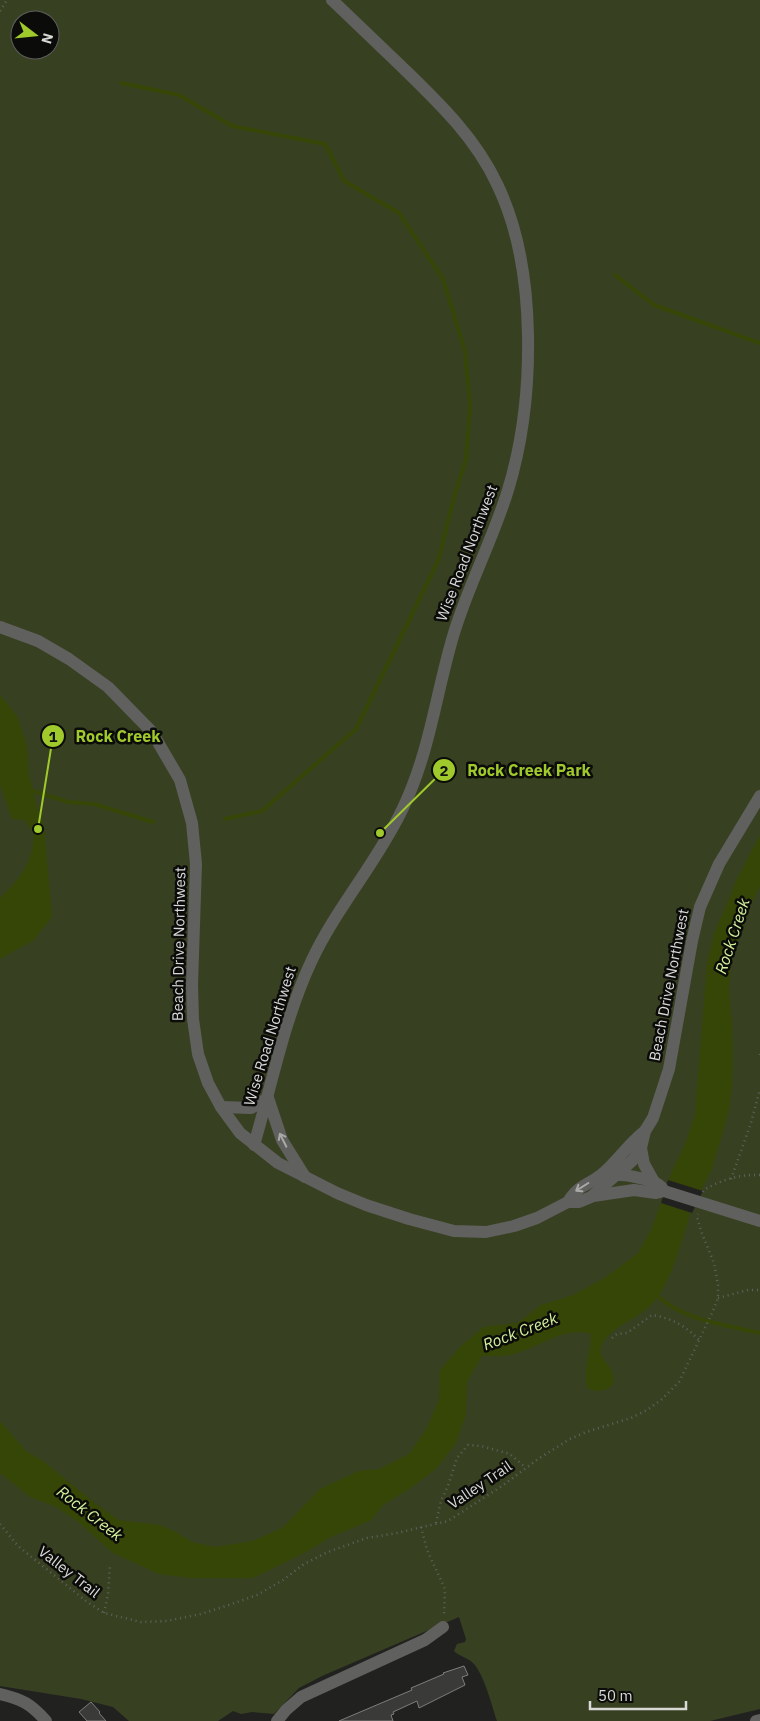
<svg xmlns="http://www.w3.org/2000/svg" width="760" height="1721" font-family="'IBM Plex Sans',sans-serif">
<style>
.green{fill:#374121;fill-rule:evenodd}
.water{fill:#364607}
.pier{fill:#21221f}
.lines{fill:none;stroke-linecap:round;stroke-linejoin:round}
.stream{stroke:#364607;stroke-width:4}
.building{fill:#3a3b38;stroke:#7d7e7b}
.path{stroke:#60615e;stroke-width:2.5;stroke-dasharray:1 4;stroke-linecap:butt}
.minor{stroke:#60605f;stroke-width:12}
.oneway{stroke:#a9a9a8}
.labels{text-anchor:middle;stroke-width:5;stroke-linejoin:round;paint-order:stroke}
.street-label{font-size:15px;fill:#d9dad8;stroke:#0b0b0a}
.water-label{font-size:16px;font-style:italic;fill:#d4f29b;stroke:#0b0b0a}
.leader{fill:none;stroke:#a0c92b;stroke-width:2}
.callout-dot{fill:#a0c92b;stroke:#0b0b0a;stroke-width:2}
.mark-label{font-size:15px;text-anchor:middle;font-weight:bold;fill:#111}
.callout-label{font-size:16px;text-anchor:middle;font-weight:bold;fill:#a0c92b;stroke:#0b0b0a;stroke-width:5;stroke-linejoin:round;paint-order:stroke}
</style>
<rect width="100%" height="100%" fill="#21221f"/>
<path class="green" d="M0 0H760V1709L710 1721H497C492 1706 484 1674 473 1663 467 1657 460 1657 454 1651L457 1644 465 1642 466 1639 459 1617 322 1676 299 1688 274 1714 252 1712 241 1714 233 1711 218 1721H129L113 1707 81 1699 0 1686ZM20 20H50V50H20Z"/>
<g class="water">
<path d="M0 695 17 716 27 746 29 774 37 807 44 825 52 917 34 940 0 959V898C22 876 32 864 34 833L24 820 12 819 0 785Z"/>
<path d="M760 835V886L752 902 731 961 729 991 732 1024 733 1056 732 1086 729 1111 712 1169 690 1211 688 1222C678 1250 671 1285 650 1306 637 1319 615 1325 604 1341 593 1358 611 1362 613 1375 617 1391 598 1394 587 1388 583 1369 591 1352 591 1334 563 1326 539 1348 513 1354 504 1357 492 1356 482 1356L467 1382 466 1415 456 1443 437 1468 412 1487 383 1505 371 1520 331 1537 306 1552 253 1578H190L159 1574 113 1553 77 1521 56 1507 30 1497 0 1473V1421L26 1451 43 1461 96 1504 119 1520 160 1525 176 1532 192 1542 215 1547 253 1541 282 1528 320 1489 358 1471 379 1469 409 1454 427 1428 439 1399 440 1370 460 1347 483 1327 517 1323 541 1305 573 1295 606 1277 638 1253 652 1228 672 1171 685 1144 695 1115 707 962 714 934 737 879Z"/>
</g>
<polygon class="pier" points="668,1180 703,1191 692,1213 661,1203"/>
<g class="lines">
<g class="stream">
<polyline points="121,83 179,95 232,126 325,144 344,181 399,213 443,279 465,351 470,406 466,460 454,497 438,561 356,729 262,811 225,819"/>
<polyline points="615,275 654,305 760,343"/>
<polyline points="30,790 68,802 94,804 153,822"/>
<path d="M654 1293C683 1321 723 1324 760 1333"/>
</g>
</g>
<g class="building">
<polygon points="464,1666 468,1675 462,1677 465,1685 419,1708 417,1701 393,1712 394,1714 391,1715 393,1721 339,1721 412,1690 411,1688 444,1674 443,1673"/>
<polygon points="91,1702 100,1712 99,1713 106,1721 87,1721 79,1712"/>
</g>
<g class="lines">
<g class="path">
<polyline points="0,11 7,0"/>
<polyline points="760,1054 760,1055"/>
<polyline points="731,1179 751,1123 760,1089"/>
<path d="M703 1192 704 1190C720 1180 741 1174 760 1175"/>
<polyline points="718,1298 748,1290 760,1290"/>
<path d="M612 1338 617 1334 627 1333 652 1315C671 1318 686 1326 699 1340"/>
<polyline points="436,1523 441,1501 448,1486 457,1458 468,1445 481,1446 510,1454 526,1468"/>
<polyline points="0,1524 18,1546 86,1601 104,1613 141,1622 167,1621 201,1614 232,1604 257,1595 283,1580 304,1564 328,1552 367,1538 397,1533 448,1521 502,1486 538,1459 570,1439 586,1432 631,1418 647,1410 661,1400 679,1382 713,1311 718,1298 718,1285 714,1263 701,1231 697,1217 698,1214"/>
<polyline points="421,1527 427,1550 445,1589 444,1616"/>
<polyline points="104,1613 108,1594 110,1565"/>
</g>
<g class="minor">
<polyline points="0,627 38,641 69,659 108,687 152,732 180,780 192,823 196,864 192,985 193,1019 198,1054 208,1083 221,1107 240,1133 278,1163 337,1193 366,1205 409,1219 454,1231 486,1232 514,1226 537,1218 568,1202 579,1202 591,1197 633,1160 641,1148 645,1131 653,1118 669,1069 692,941 700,907 719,864 760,796"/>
<polyline points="221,1107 251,1108 268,1098 282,1140 305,1177"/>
<path d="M254 1145C272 1084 284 1020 311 962 336 908 376 864 402 810 430 753 436 692 454 633 469 584 493 539 508 490 535 401 538 268 497 184 475 137 438 102 401 66 378 44 355 22 332 0"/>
<polyline points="641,1148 644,1164 654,1182"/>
<path d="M613 1175C623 1174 651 1179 659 1185 661 1186 663 1189 664 1191"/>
<polyline points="593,1196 634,1190 656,1193 664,1191 760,1221"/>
<path d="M568 1202C578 1185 587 1186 601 1175 617 1162 628 1144 645 1131"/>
<path d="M0 1694C22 1699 31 1704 46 1721"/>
<polyline points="277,1721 286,1710 301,1697 425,1640 443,1627"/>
<polyline points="756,1721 760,1720"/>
</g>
</g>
<defs><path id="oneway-shaft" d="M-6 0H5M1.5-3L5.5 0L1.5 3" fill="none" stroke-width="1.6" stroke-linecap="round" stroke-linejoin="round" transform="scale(1.25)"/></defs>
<g class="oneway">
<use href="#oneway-shaft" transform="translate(283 1140) rotate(-117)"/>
<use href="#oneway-shaft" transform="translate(582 1187) rotate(148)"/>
</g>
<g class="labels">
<g class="street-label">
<text transform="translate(467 553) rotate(-69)" y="5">Wise Road Northwest</text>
<text transform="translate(179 944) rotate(-89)" y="5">Beach Drive Northwest</text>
<text transform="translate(669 985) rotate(-79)" y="5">Beach Drive Northwest</text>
<text transform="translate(270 1036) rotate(-73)" y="5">Wise Road Northwest</text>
<text transform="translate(480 1485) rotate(-34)" y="5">Valley Trail</text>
<text transform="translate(69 1572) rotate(38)" y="5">Valley Trail</text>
</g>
<g class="water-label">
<text transform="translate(732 936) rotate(-72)" y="6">Rock Creek</text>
<text transform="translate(520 1331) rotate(-21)" y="6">Rock Creek</text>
<text transform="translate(90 1513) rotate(38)" y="6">Rock Creek</text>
</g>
</g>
<path class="leader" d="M38 829L53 736M380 833L444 770"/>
<g class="callout-dot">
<circle cx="38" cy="829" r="5"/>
<circle cx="380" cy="833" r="5"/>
<circle cx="53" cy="736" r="12"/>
<circle cx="444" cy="770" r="12"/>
</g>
<g class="mark-label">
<text x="53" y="742">1</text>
<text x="444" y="776">2</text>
</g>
<g class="callout-label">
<text x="118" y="742">Rock Creek</text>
<text x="529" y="776">Rock Creek Park</text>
</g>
<g transform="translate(35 35) rotate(106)"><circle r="24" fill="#0b0b0a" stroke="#5d5e5c"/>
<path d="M0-4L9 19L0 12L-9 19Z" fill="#a0c92b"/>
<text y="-8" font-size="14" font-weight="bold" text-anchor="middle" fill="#d9dad8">N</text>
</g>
<path d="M590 1701v8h96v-8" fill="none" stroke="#d9dad8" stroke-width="2.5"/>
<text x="598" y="1701" font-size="15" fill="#d9dad8" stroke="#0b0b0a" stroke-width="4" paint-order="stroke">50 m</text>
</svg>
